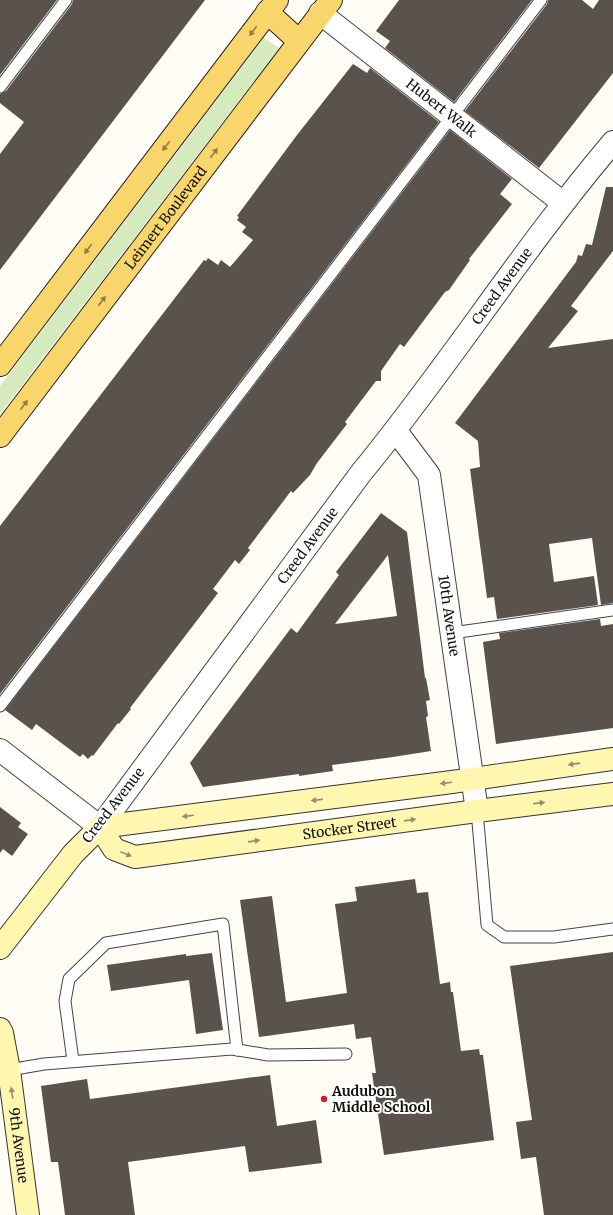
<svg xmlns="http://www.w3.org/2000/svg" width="613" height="1215" font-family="Merriweather,serif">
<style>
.green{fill:#d5ebbd}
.building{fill:#5a524d;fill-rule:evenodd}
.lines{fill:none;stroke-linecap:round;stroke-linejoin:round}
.lane-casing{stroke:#444;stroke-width:13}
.street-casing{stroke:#444;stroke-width:24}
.secondary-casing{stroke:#333;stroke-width:24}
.primary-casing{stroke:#222;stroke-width:24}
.lane{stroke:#fff;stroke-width:11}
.street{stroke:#fff;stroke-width:22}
.secondary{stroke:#fff6b0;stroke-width:22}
.primary{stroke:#f9d66b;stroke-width:22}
.oneway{fill:#917d42}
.oneway2{fill:#948f68}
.poi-dot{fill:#c4262e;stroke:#fff;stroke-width:1.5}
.labels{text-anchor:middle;stroke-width:4;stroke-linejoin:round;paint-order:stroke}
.street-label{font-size:14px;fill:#111;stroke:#fff}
.poi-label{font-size:14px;font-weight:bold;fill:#111;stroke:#fff;text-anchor:start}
</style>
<rect width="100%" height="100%" fill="#fffdf5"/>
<polygon class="green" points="264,38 279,48 0,414 0,386"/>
<g class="building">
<polygon points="0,0 57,0 0,75"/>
<polygon points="73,0 205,0 0,270 0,154 24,122 0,103 0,94 6,91 72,4"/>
<polygon points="399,0 532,0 454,102 385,48 390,41 376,31"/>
<polygon points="548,0 582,0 593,9 599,0 613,0 613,73 539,168 465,111 547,4"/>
<polygon points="353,64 367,73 370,68 439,122 0,694 0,526 204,260 206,261 208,258 218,265 221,260 230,267 253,240 242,232 246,227 237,220 239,217 237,216 297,135"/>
<polygon points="450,130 512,179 500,194 512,204 469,259 470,260 449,290 445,292 404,347 400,344 381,371 381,381 376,381 345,422 347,424 317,463 310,475 293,493 291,491 248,548 250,550 239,564 235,560 213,589 218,593 130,708 131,709 119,724 118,723 93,756 92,755 88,759 83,754 80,757 36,724 32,730 5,710"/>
<polygon points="606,187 613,187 613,251 571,306 578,311 548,348 613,339 613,603 601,605 592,538 549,544 554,582 594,576 598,605 497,619 494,597 487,598 470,469 480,467 478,441 455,423 576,262 578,255 582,256 586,244 592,245"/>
<path d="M381 513 407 532 425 678H426L430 700 426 701 428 716 426 717 431 751 393 757 332 765 333 771 299 776V774L203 787 190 763 291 628 297 633 339 575 336 572ZM388 555 397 616 335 624Z"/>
<polygon points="600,619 601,626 613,624 613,728 496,744 483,642 500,639 499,633"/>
<polygon points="0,807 21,823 18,827 28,834 12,856 3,849 0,853"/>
<polygon points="415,879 417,893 428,892 440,984 450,982 451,992 453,992 461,1051 479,1049 480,1055 483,1055 494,1140 384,1155 372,1073 376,1073 371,1037 356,1039 354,1024 259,1037 240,900 272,896 286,1002 347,993 335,904 357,901 355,887"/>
<polygon points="613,952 613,1215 544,1215 536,1157 521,1159 516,1122 532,1120 510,966"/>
<polygon points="212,953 223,1030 196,1034 189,980 111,991 107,965 186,954 186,956"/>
<polygon points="270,1075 277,1126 316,1120 322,1163 249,1172 245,1146 128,1162 135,1215 65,1215 58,1162 51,1162 41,1086 87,1079 90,1099"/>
</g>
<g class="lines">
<defs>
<g id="lane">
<polyline points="0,87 66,0"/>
<polyline points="452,633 613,610"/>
<polyline points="0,706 541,0"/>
<polyline points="477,811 487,925 504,937 554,937 613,929"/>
<polyline points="73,1061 65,1001 69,979 106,943 223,924 237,1050"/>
<polyline points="9,1070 44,1064 232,1049 268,1055 346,1054"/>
</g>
<g id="street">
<path id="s1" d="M320 13 563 203"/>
<path id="s2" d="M396 431 429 475 477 811"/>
<path id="s3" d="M0 750 100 827 361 473C449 366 523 248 613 142"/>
</g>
<g id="secondary">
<path id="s4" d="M100 827 114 849 135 857 477 811 613 794"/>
<polyline points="100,827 452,782 613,759"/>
<polyline points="0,948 73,854 100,827"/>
<path id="s5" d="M0 1029 2 1033 9 1070 28 1215"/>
</g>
<g id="primary">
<polyline points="267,12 299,41"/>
<polyline points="0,365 277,0"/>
<path id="s6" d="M0 436 331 0"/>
</g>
</defs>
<use href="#lane" class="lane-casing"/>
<use href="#street" class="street-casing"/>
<use href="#secondary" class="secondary-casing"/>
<use href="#primary" class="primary-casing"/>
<use href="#lane" class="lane"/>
<use href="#street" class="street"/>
<use href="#secondary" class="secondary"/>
<use href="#primary" class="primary"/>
</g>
<defs><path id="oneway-solid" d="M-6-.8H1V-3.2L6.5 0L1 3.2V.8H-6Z"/></defs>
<g class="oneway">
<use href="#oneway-solid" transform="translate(253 31) rotate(127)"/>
<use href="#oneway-solid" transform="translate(166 146) rotate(127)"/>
<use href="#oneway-solid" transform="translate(214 153) rotate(-53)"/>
<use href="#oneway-solid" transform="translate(88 249) rotate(127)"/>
<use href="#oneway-solid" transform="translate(102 301) rotate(-53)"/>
<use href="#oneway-solid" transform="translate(24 405) rotate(-53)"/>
</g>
<g class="oneway2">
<use href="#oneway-solid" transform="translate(574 764) rotate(172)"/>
<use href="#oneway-solid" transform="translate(446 783) rotate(173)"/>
<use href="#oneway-solid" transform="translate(317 800) rotate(173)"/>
<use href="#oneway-solid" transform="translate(539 803) rotate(-7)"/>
<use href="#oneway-solid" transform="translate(188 816) rotate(173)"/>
<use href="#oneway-solid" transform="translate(410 820) rotate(-8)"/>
<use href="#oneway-solid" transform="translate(254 841) rotate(-8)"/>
<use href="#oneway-solid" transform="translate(126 854) rotate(22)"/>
<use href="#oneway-solid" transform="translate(12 1093) rotate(-98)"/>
</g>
<circle class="poi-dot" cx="324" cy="1099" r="4"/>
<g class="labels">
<g class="street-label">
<text dy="5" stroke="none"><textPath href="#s1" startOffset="154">Hubert Walk</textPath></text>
<text dy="5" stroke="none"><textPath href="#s6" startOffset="274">Leimert Boulevard</textPath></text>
<text dy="5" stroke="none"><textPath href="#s3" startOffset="800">Creed Avenue</textPath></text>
<text dy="5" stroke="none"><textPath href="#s3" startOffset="476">Creed Avenue</textPath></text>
<text dy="5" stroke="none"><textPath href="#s2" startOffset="197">10th Avenue</textPath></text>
<text transform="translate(113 805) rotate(-52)" y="5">Creed Avenue</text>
<text dy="5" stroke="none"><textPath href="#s4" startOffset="265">Stocker Street</textPath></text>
<text dy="5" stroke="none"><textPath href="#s5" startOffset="118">9th Avenue</textPath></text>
</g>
<g class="poi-label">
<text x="332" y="1096">Audubon<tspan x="332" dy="16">Middle School</tspan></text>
</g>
</g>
</svg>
